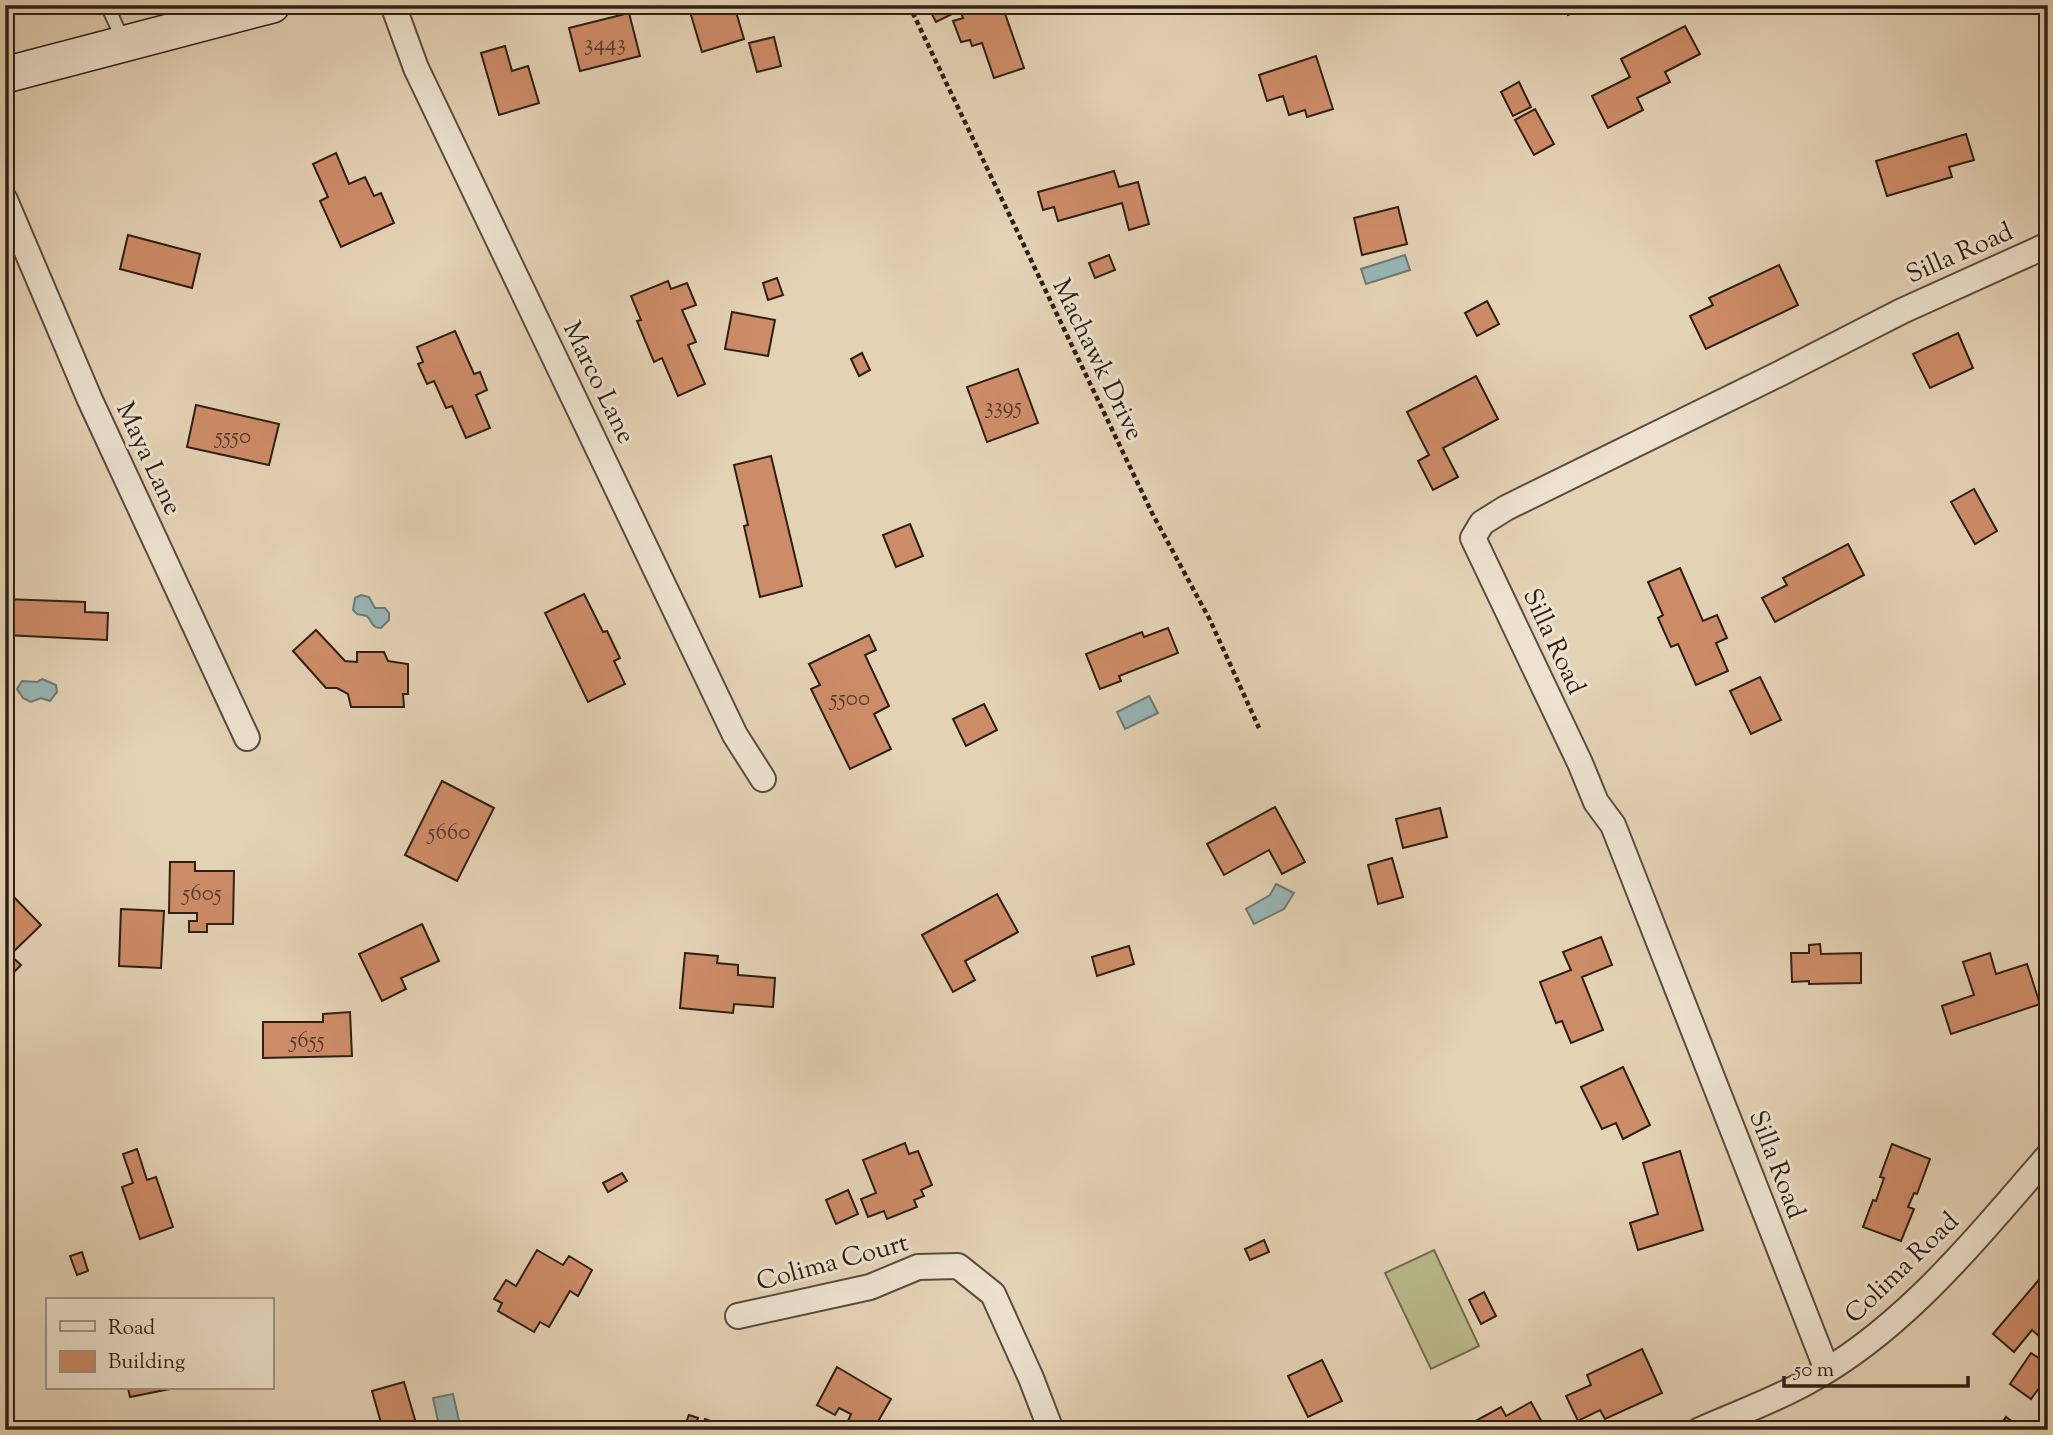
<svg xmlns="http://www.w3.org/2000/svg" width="2053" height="1435" font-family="'Sorts Mill Goudy',serif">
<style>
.green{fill:#b9ba8a;stroke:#746c50;stroke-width:2}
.water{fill:#97b6b6;stroke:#6d7a76;stroke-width:2}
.building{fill:#cd8c68;stroke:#2e1f15;stroke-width:2}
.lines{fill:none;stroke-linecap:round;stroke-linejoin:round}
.lane-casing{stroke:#5c4c3d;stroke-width:16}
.street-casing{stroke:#5c4c3d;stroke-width:28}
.secondary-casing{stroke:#2e1f15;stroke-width:38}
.path{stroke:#2e1f15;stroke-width:4.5;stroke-dasharray:5 3.5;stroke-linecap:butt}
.lane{stroke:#ede2cf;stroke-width:12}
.street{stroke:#ede2cf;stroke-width:24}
.secondary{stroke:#ede2cf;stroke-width:35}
.labels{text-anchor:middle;stroke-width:6;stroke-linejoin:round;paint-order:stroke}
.number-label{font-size:23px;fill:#563a2a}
.street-label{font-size:26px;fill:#2e1f15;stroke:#ede2cf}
</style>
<rect width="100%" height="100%" fill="#e4d2b5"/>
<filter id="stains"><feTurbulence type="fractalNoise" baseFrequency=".00286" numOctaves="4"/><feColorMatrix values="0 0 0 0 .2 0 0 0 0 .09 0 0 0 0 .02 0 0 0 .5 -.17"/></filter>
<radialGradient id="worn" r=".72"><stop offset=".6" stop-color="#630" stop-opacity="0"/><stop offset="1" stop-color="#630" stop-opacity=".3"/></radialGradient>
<polygon class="green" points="1434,1250 1479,1346 1431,1369 1385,1273"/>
<g class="water">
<polygon points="1405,255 1410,270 1366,284 1361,269"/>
<path d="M361 595 369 597 375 608H385L389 613V620L381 628C371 628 373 622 367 616L357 614 353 610 355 598Z"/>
<polygon points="42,679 56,685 57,692 50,701 41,698 31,702 23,698 17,689 22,681 37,682"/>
<polygon points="1149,696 1158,713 1125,729 1117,712"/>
<polygon points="1276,884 1294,893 1284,909 1254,924 1246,909 1270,895"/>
<polygon points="453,1394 461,1430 440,1430 433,1398"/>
</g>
<g class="building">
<polygon points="688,5 734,5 744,39 702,52"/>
<polygon points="927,5 952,5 956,12 936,22"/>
<polygon points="958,5 972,5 975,13 996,5 1002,5 1024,68 994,78 982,43 972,46 970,40 961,42 953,21 963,18"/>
<polygon points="1564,5 1595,5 1568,15"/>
<polygon points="629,13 640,56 580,71 569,28"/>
<polygon points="1685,26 1700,54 1665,72 1670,82 1637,98 1643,110 1608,128 1592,96 1630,77 1621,59"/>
<polygon points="774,37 781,66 757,72 749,43"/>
<polygon points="505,46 512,71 528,66 539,103 499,115 481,53"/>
<polygon points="1316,56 1333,109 1307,117 1305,110 1289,115 1283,96 1267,101 1259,75"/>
<polygon points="1519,82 1531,107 1513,116 1501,92"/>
<polygon points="1535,109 1554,144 1534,155 1515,120"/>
<polygon points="1966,134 1974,160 1949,167 1952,177 1887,196 1876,161"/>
<polygon points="336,153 349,184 365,177 374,196 381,193 394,223 341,247 320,201 328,197 313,164"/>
<polygon points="1114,171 1119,187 1138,182 1149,224 1129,230 1122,203 1058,221 1054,207 1043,210 1038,192"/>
<polygon points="1398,207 1407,244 1362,255 1354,218"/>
<polygon points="128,235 200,254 192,288 120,269"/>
<polygon points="1109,255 1115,270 1095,278 1089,263"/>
<polygon points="1779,265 1798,305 1706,349 1690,316 1713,305 1709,298"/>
<polygon points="777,278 783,295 768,300 763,283"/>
<polygon points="668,281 671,289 687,283 696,305 682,310 696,342 688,345 705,384 678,396 662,358 654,362 637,321 641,320 631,296"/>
<polygon points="1487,301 1499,324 1477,336 1465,313"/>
<polygon points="732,312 775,320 768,356 725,349"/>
<polygon points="455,331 474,374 480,372 487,390 476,395 490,428 466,438 452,406 446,408 434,381 427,384 418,364 423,362 417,347"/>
<polygon points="1958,333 1973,368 1930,388 1913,354"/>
<polygon points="862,353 870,370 859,376 851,359"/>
<polygon points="1018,369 1038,423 987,442 967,387"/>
<polygon points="1476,376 1498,419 1443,448 1458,477 1433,490 1418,461 1429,455 1407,412"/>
<polygon points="196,405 279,424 269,465 187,447"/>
<polygon points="771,456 802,586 760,597 744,526 748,525 734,465"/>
<polygon points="1974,489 1997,531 1975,544 1951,502"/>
<polygon points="910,524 923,556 896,567 883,535"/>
<polygon points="1848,544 1864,575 1775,622 1762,598 1787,585 1783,578"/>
<polygon points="1680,568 1703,621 1717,615 1727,638 1716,643 1728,671 1696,685 1678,644 1671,647 1658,618 1663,615 1648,582"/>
<polygon points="584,594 603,632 607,631 620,658 614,661 625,684 588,702 545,613"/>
<polygon points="5,599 85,602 85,612 108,613 107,640 5,635"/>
<polygon points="1168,628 1178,653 1119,676 1121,681 1100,689 1086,654 1142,632 1144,637"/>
<polygon points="316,630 345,661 357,662 357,652 384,652 388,661 408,664 408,694 403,694 404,707 351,707 348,694 337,688 326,688 293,651"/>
<polygon points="869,635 876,650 865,655 889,706 874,714 891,749 850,769 811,689 820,685 809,664"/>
<polygon points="1760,677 1781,720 1751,734 1730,691"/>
<polygon points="984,704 997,730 966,746 953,719"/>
<polygon points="442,781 494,808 457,881 405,855"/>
<polygon points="1275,807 1305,862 1282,874 1269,850 1224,875 1207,844"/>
<polygon points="1440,808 1447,837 1403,848 1396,819"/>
<polygon points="1392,858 1403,897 1378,904 1368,865"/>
<polygon points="170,862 195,862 195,871 234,871 233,924 207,924 207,932 189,932 189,921 197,921 197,913 169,913"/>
<polygon points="8,891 41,925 10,955 21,965 5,981 5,894"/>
<polygon points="997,894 1018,932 965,961 975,980 953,992 922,935"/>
<polygon points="121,909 164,911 161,968 119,966"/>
<polygon points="422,924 439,961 401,978 406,989 382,1001 359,954"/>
<polygon points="1601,937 1612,965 1582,977 1603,1030 1571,1043 1562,1021 1556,1023 1540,982 1571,970 1563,952"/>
<polygon points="1820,944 1821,954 1861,953 1861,983 1809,984 1809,981 1792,982 1791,953 1809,953 1809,945"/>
<polygon points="1129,946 1134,964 1097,976 1092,957"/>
<polygon points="685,953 718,956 717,963 738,965 738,975 775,978 773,1007 734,1004 733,1013 680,1008"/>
<polygon points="1990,953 1996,974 2027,964 2040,1004 1951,1034 1942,1006 1974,995 1963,962"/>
<polygon points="350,1012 352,1056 263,1058 263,1022 323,1022 323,1014"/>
<polygon points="1623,1067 1650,1125 1623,1139 1616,1123 1602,1129 1581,1087"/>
<polygon points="905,1143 909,1154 918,1151 932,1185 921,1190 924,1196 914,1200 917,1207 887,1219 884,1211 868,1217 861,1199 876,1193 863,1160"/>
<polygon points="1892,1144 1930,1159 1917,1194 1914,1193 1908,1207 1914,1209 1901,1241 1863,1227 1873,1200 1876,1201 1884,1178 1880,1177"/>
<polygon points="137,1149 147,1180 156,1177 173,1227 140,1239 122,1187 133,1183 123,1154"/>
<polygon points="1680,1151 1703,1230 1638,1250 1630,1223 1658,1214 1643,1163"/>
<polygon points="622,1173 627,1181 608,1192 603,1183"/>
<polygon points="848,1190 858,1214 836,1224 826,1200"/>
<polygon points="1264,1240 1269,1252 1250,1260 1245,1249"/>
<polygon points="537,1250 563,1265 569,1256 592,1270 578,1296 570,1291 549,1327 540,1322 534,1332 498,1311 502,1303 494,1299 506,1280 516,1286"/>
<polygon points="82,1252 88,1271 77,1275 70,1256"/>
<polygon points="2048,1269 2048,1328 2040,1337 2032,1330 2014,1352 1993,1334"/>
<polygon points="1484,1292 1496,1316 1481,1324 1469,1300"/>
<polygon points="1642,1349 1662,1393 1605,1419 1600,1410 1578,1421 1566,1396 1591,1385 1587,1375"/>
<polygon points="2031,1353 2048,1364 2048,1376 2031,1399 2010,1384"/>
<polygon points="1322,1360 1342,1401 1308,1417 1288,1376"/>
<polygon points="837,1367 891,1399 873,1430 866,1430 848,1421 851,1414 839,1408 835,1415 817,1405"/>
<polygon points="404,1382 418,1430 383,1430 372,1391"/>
<polygon points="128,1388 175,1388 130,1397"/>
<polygon points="1531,1402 1544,1426 1536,1430 1459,1430 1501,1407 1506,1416"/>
<polygon points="689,1415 698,1418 694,1430 683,1430"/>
<polygon points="2006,1417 2024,1430 1997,1430"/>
<polygon points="705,1419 733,1429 733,1430 701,1430"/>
</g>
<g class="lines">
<defs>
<polyline id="lane" points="107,5 123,40"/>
<g id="street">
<polyline points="393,5 416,68 735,735 763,779"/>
<polyline points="5,200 90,400 247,738"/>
<polyline points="738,1316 870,1287 918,1267 958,1266 993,1294 1031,1378 1051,1430"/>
<polyline points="1827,1370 1613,825 1596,802 1580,763 1473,538 1482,523 1506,508 1781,373 1902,311 2048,245"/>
<path d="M1700 1430C1736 1414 1773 1401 1807 1382 1905 1329 1976 1238 2048 1156"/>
</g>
<polyline id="secondary" points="5,75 272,5"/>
</defs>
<use href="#lane" class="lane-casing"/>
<use href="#street" class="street-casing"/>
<use href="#secondary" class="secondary-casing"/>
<polyline class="path" points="909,5 1152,513 1210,620 1259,728"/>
<use href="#lane" class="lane"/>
<use href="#street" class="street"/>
<use href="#secondary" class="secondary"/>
</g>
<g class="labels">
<g class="number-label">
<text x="605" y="50">3443</text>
<text x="1003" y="413">3395</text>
<text x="233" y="443">5550</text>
<text x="850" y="705">5500</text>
<text x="449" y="839">5660</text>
<text x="202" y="900">5605</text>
<text x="307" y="1047">5655</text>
</g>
<g class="street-label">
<text transform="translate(1959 252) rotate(-24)" y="9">Silla Road</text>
<text transform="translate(1099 359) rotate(64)" y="9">Machawk Drive</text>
<text transform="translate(600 382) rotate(64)" y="9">Marco Lane</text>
<text transform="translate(150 458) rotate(65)" y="9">Maya Lane</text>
<text transform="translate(1555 641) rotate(65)" y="9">Silla Road</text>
<text transform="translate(1778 1164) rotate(69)" y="9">Silla Road</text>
<text transform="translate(832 1261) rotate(-15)" y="9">Colima Court</text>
<text transform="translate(1901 1267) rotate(-44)" y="9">Colima Road</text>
</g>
</g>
<rect width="2053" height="1435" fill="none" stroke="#e4d2b5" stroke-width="28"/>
<rect x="7" y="7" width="2039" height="1421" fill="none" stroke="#2e1f15" stroke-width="3.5"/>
<rect x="14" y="14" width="2025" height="1407" fill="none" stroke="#2e1f15" stroke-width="2"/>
<rect x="46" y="1298" width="228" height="91" fill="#ede2cf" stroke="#a19485" stroke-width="2"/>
<rect x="60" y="1321" width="35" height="10" fill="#ede2cf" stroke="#a19485" stroke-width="2"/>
<text x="108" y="1334" font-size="21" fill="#2e1f15">Road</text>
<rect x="60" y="1351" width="35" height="21" fill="#cd8c68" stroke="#a19485" stroke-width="2"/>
<text x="108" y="1368" font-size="21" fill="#2e1f15">Building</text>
<path d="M1784 1376v10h184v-10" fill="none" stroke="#2e1f15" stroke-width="3.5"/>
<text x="1794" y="1376" font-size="21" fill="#2e1f15" stroke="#ede2cf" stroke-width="5" paint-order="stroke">50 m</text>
<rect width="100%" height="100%" filter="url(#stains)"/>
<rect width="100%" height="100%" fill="url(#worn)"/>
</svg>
